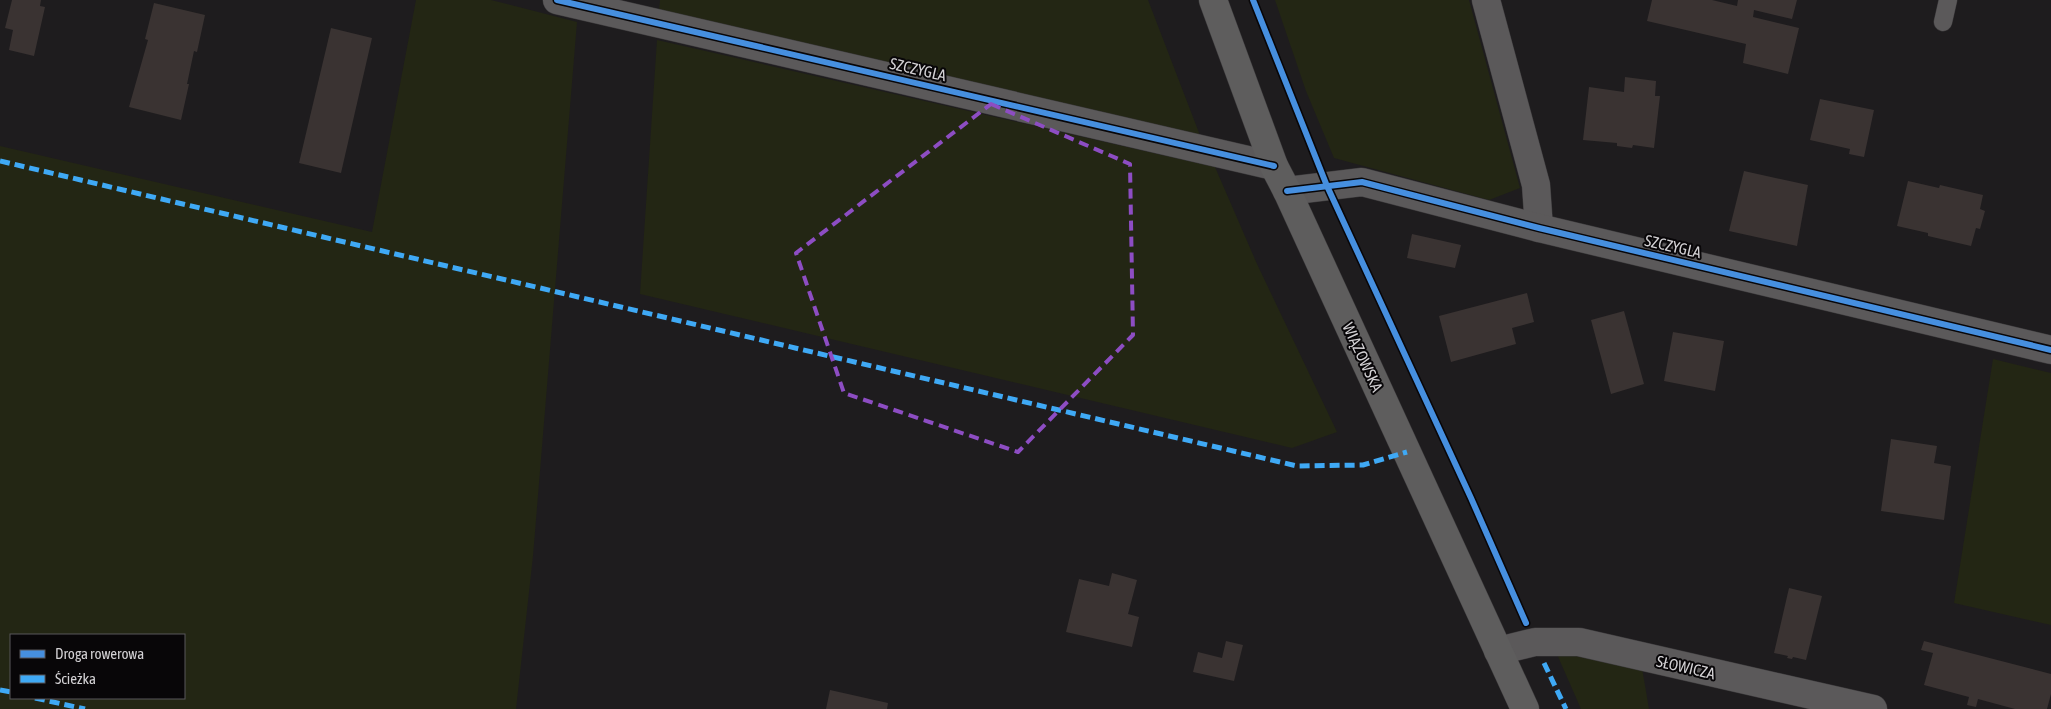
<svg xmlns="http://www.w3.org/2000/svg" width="2051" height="709" font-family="'Asap Condensed',sans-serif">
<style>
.green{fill:#232614;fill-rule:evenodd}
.building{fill:#3a3332}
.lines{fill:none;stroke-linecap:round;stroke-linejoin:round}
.lane-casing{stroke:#3b393b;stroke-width:19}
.street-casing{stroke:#3b393b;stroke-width:29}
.secondary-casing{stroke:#3b393b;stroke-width:29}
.lane{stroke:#5b595a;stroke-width:18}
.street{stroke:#5b595a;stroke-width:28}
.secondary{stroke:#5e5d5d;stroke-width:28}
.quiet{stroke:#3fa9f5;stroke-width:5;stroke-dasharray:10 5;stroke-linecap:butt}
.cycleway-casing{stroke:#080608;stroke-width:9}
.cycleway{stroke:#468fdf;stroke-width:6}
.marked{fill:none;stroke:#8d4dc3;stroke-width:4;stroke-dasharray:10 6;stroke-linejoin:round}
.labels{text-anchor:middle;stroke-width:4;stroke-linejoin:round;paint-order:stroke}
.street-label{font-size:16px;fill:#d3d1d4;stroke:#080608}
</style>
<rect width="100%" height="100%" fill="#1e1c1e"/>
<g class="green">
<path d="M416 0H491L577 22 533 556 516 709H0V146L372 232ZM11 635H184V698H11Z"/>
<polygon points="660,0 1148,0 1201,138 659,11"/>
<polygon points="1275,0 1469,0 1520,188 1489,200 1334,158 1306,91"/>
<polygon points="657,40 1215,167 1257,264 1337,432 1292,448 640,294"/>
<polygon points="1993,359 2051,373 2051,625 1954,603"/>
<polygon points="1556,652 1580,653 1642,668 1649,709 1581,709"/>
</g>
<g class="building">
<polygon points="12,0 41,0 40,6 45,7 34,56 9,50 13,30 5,28"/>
<polygon points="1652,0 1712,0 1737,6 1738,0 1797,0 1792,19 1754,10 1753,17 1799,28 1788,74 1743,63 1746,44 1647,21"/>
<polygon points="154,3 205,15 197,52 194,51 187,84 189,84 181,120 129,107 148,40 145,39"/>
<polygon points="331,28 372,38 341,173 299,163"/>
<polygon points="1625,77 1656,81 1655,96 1660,96 1654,148 1633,145 1632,148 1617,146 1617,143 1583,140 1589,87 1624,92"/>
<polygon points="1820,99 1874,110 1864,157 1849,154 1850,149 1810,140"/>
<polygon points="1744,171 1808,185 1797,246 1729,231"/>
<polygon points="1908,181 1939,188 1940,185 1983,195 1980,209 1985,211 1980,229 1976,228 1971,246 1928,236 1928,233 1897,226"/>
<polygon points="1412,234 1461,245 1455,268 1407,258"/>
<polygon points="1527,293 1534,322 1512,328 1516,344 1451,362 1439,316"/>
<polygon points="1624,311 1644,384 1611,394 1591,320"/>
<polygon points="1673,332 1724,341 1715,391 1664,381"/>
<polygon points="1891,439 1937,446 1934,463 1951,466 1944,520 1881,511"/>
<polygon points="1112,573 1137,580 1128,614 1139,617 1132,647 1066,632 1079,579 1109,586"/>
<polygon points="1789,588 1822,596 1806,660 1793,657 1792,659 1787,658 1788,656 1774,653"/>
<polygon points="1226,641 1243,645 1234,681 1193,672 1198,652 1222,658"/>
<polygon points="1924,641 2051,674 2051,694 2047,709 2015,709 1978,699 1976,707 1967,705 1969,697 1924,685 1933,653 1921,650"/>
<polygon points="830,690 888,703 887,709 826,709"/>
</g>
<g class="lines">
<defs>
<polyline id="lane" points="1943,22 1948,0"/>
<g id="street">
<polyline points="557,0 1274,166"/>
<polyline points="1486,0 1536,185 1539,228"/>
<polyline points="1287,191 1362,182 1539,228 2051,350"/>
<polyline points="1498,651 1535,642 1579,642 1873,709"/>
</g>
<polyline id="secondary" points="1213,0 1274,166 1287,191 1525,709"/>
</defs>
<use href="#lane" class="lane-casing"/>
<use href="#street" class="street-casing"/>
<use href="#secondary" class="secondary-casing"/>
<use href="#lane" class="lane"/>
<use href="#street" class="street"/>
<use href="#secondary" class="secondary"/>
<g class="quiet">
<polyline points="0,161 1297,466 1363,465 1407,452"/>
<polyline points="1544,663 1566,709"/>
<polyline points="0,690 11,692"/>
<polyline points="35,698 85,709"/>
</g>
<defs>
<g id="cycleway">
<polyline points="557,0 1274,166"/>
<polyline points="1253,0 1327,186 1471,498 1526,623"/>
<polyline points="1287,191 1362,182 1539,228 2051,350"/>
</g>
</defs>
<use href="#cycleway" class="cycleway-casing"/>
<use href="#cycleway" class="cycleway"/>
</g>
<path class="marked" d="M991 104 1130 164 1133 335 1018 452 844 393 796 253Z"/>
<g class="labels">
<g class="street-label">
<text transform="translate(918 69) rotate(13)" y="6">SZCZYGLA</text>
<text transform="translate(1673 246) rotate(13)" y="6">SZCZYGLA</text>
<text transform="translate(1363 357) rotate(65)" y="6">WIĄZOWSKA</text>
<text transform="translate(1686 667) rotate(13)" y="6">SŁOWICZA</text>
</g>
</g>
<rect x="10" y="634" width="175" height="65" fill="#080608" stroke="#59575a"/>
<rect x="20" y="650" width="25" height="8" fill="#468fdf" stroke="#59575a"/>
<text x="55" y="659" font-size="15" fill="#d3d1d4">Droga rowerowa</text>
<rect x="20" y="675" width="25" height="8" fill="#3fa9f5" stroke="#59575a"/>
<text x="55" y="684" font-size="15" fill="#d3d1d4">Ścieżka</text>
</svg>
